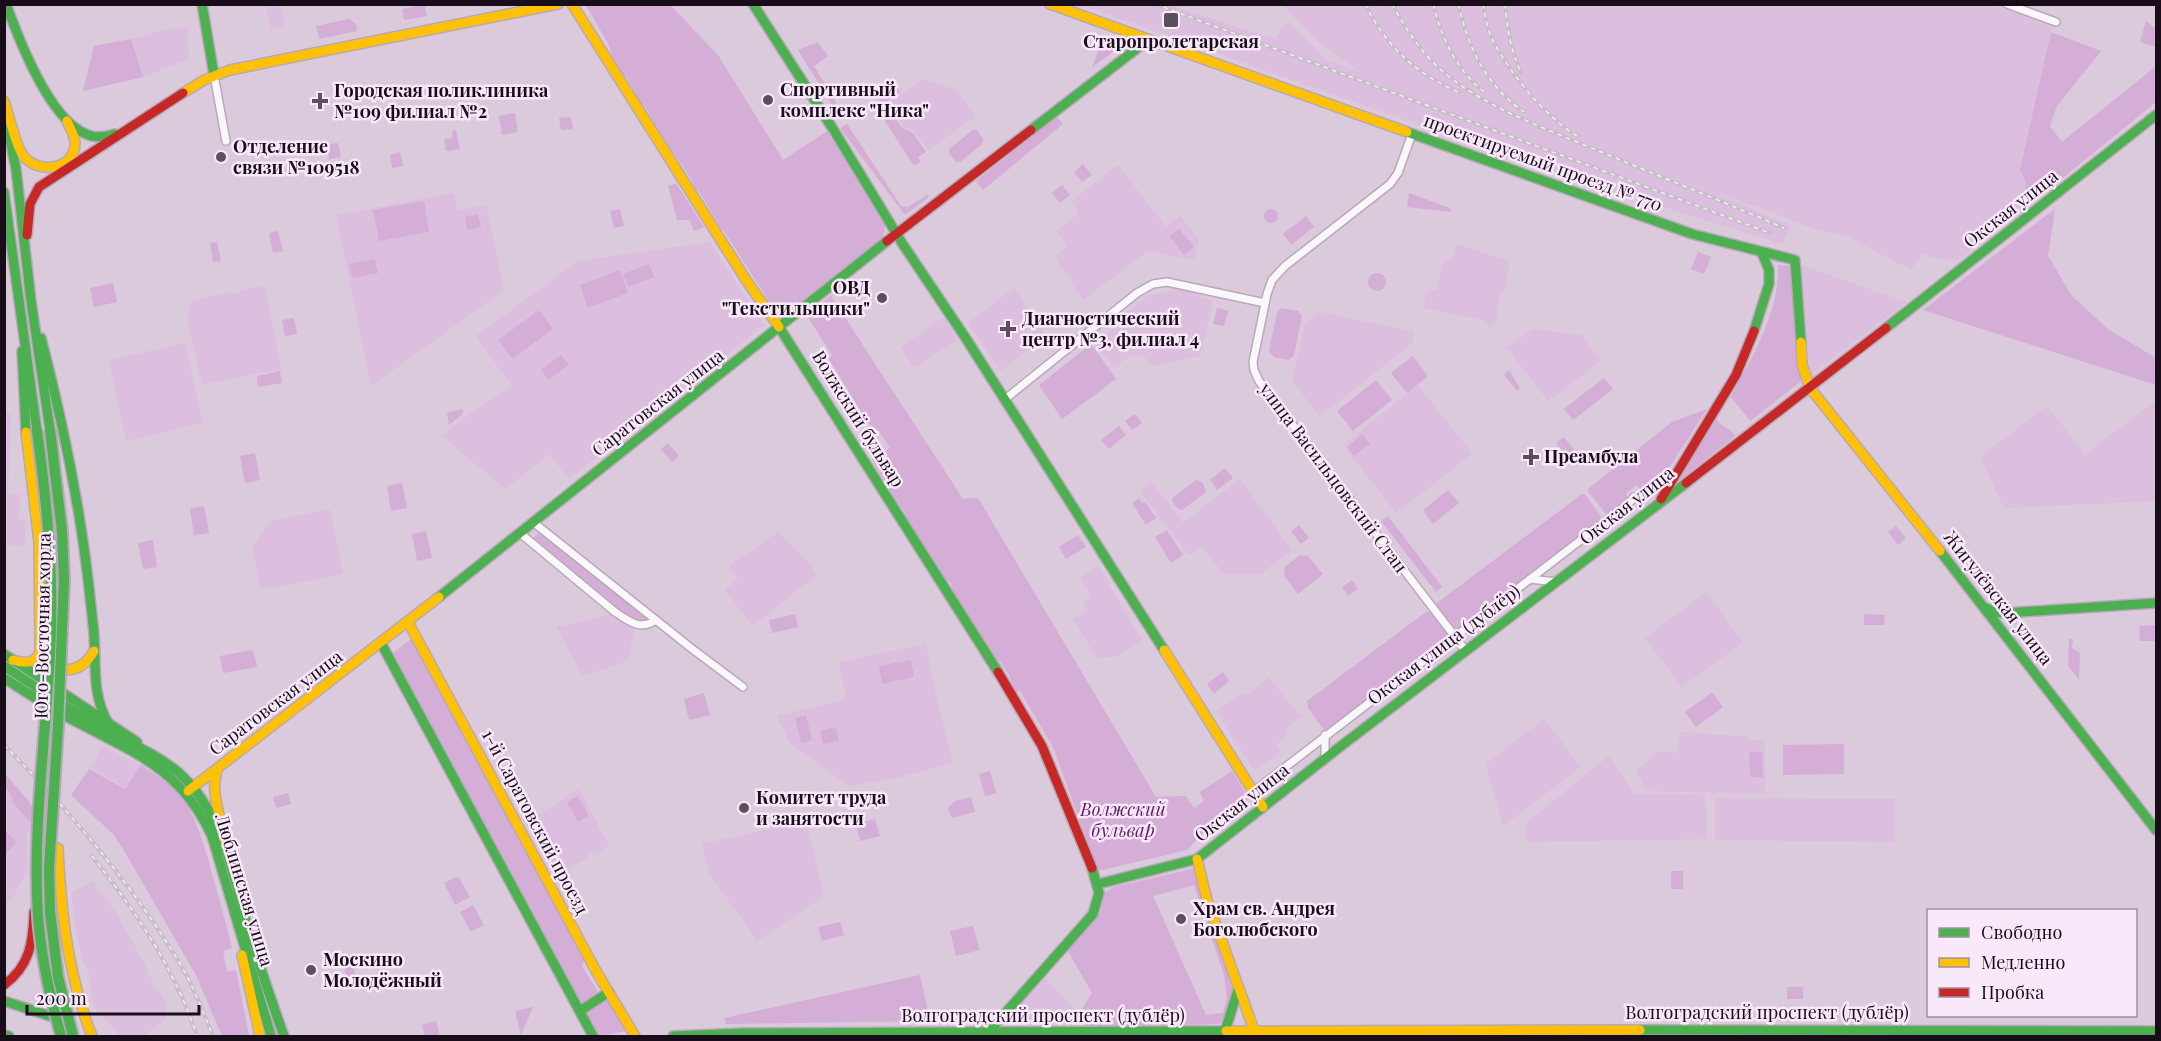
<svg xmlns="http://www.w3.org/2000/svg" width="2161" height="1041" font-family="'Playfair Display',serif">
<style>
.built{fill:#dcbfde}
.green{fill:#d4aed7;fill-rule:evenodd}
.lines{fill:none;stroke-linecap:round;stroke-linejoin:round}
.street-casing{stroke:#b7a9b8;stroke-width:10}
.fast-casing{stroke:#b7a9b8;stroke-width:12}
.slow-casing{stroke:#b7a9b8;stroke-width:12}
.jam-casing{stroke:#b7a9b8;stroke-width:12}
.street{stroke:#faf7fa;stroke-width:7}
.fast{stroke:#4caf50;stroke-width:9}
.slow{stroke:#ffc107;stroke-width:9}
.jam{stroke:#c62828;stroke-width:9}
.rail-casing{stroke:#c6c0c6;stroke-width:4}
.rail{stroke:#f9e8fa;stroke-width:1.5;stroke-dasharray:4.5;stroke-linecap:butt}
.fast-bridge-casing{stroke:#b7a9b8;stroke-width:14;stroke-linecap:butt}
.fast-bridge{stroke:#4caf50;stroke-width:10}
.poi-dot{fill:#5c4f5d;stroke:#f9e8fa;stroke-width:2}
.labels{text-anchor:middle;stroke-width:5;stroke-linejoin:round;paint-order:stroke}
.poi-label{font-size:18px;font-weight:bold;fill:#180d19;stroke:#f9e8fa;text-anchor:start}
.street-label{font-size:18px;fill:#180d19;stroke:#f9e8fa}
.park-label{font-size:18px;font-style:italic;fill:#601e67;stroke:#f9e8fa}
</style>
<rect width="100%" height="100%" fill="#dbc9dc"/>
<g class="built">
<polygon points="1992,4 2052,27 2020,169 2025,180 2027,207 1956,262 1930,257 1922,253 1911,270 1845,235 1819,231 1774,213 1702,188 1791,225 1782,244 1548,171 1082,5 1169,5 1275,39 1287,22 1328,61 1359,71 1317,41 1282,5"/>
<polygon points="266,5 281,5 285,26 271,29"/>
<polygon points="187,26 189,59 143,77 131,39 148,36 154,32"/>
<polygon points="924,79 956,90 975,117 928,150 914,131 903,126 888,104"/>
<polygon points="1118,165 1166,227 1180,216 1199,240 1195,260 1148,251 1083,300 1054,256 1067,247 1056,231 1079,213 1071,202"/>
<polygon points="454,193 457,211 486,205 504,290 371,386 336,215"/>
<polygon points="710,242 764,325 569,479 549,454 505,489 441,435 511,385 476,336 578,261"/>
<polygon points="1457,244 1510,262 1504,293 1501,292 1496,315 1499,316 1498,321 1490,327 1484,320 1423,308 1426,293 1437,289 1442,264 1451,259 1455,253"/>
<polygon points="1801,265 1872,290 1907,302 1810,375"/>
<polygon points="265,286 281,369 202,385 187,318 193,300 232,292 235,294 239,293 242,290"/>
<polygon points="1014,288 1047,336 1000,371 968,323"/>
<polygon points="1177,289 1194,292 1195,296 1213,301 1200,356 1152,366 1145,357 1131,355 1114,367 1096,343 1117,327 1117,320 1149,295"/>
<polygon points="1320,312 1415,332 1412,343 1320,416 1292,381 1305,323"/>
<polygon points="944,317 957,340 914,368 901,347"/>
<polygon points="1533,329 1581,335 1601,361 1548,401 1507,348"/>
<polygon points="185,343 203,423 126,441 109,360"/>
<polygon points="1418,385 1472,454 1396,513 1343,445"/>
<polygon points="2156,401 2156,501 2004,508 1980,457 2047,406 2085,454"/>
<polygon points="5,413 11,414 8,493 21,495 18,519 25,520 25,547 5,545"/>
<polygon points="1240,479 1292,550 1260,574 1224,574 1202,547 1189,555 1140,492 1152,482 1183,523"/>
<polygon points="330,509 343,574 261,590 252,547 271,521"/>
<polygon points="778,532 809,563 817,575 753,626 725,590 738,579 729,566"/>
<polygon points="1098,566 1142,641 1115,657 1097,658 1073,619 1087,610 1083,603 1092,597 1081,577"/>
<polygon points="1706,592 1743,642 1682,687 1645,638"/>
<polygon points="613,614 634,630 628,661 583,676 556,627"/>
<polygon points="926,644 934,687 953,763 893,779 849,786 790,743 777,716 846,699 839,662"/>
<polygon points="1268,677 1301,717 1285,729 1288,735 1276,744 1281,751 1255,771 1216,711 1243,692 1247,696"/>
<polygon points="1544,719 1581,767 1503,826 1486,764"/>
<polygon points="1686,732 1747,737 1748,740 1765,740 1765,794 1646,791 1636,770 1660,751 1678,753 1679,733"/>
<polygon points="102,746 141,765 126,789 92,768"/>
<polygon points="1609,756 1635,794 1705,795 1705,808 1707,809 1707,839 1526,842 1526,823"/>
<polygon points="4,782 41,823 27,833 27,871 14,896 5,903"/>
<polygon points="579,789 609,846 593,855 592,852 586,855 588,858 557,875 552,872 525,823"/>
<polygon points="1715,798 1895,799 1895,842 1715,840"/>
<polygon points="806,821 824,896 757,941 709,873 702,844"/>
<polygon points="93,881 116,913 147,968 148,974 165,1001 167,1014 165,1019 143,1036 120,1036 92,1005 90,976 83,962 76,932 71,893"/>
<polygon points="1044,977 1077,1010 1074,1013 1075,1024 1002,1024"/>
</g>
<g class="green">
<polygon points="425,5 427,16 404,20 402,9"/>
<path d="M586 5H670L718 55 783 160 827 131 886 224 882 238 781 320 724 231 721 229 699 191 695 189C692 176 667 144 657 133 652 128 652 122 650 116 649 112 645 107 643 104H638C636 96 630 81 625 76 619 70 615 67 611 60L613 58 611 56 610 47Z"/>
<polygon points="349,19 356,24 357,31 319,39 316,26"/>
<polygon points="2146,21 2156,29 2156,47 2140,42"/>
<polygon points="2051,32 2101,51 2057,106 2050,126 2062,142 2156,66 2156,102 2027,207 2025,180 2020,169"/>
<polygon points="1092,36 1119,48 1092,67 1098,51"/>
<polygon points="131,39 143,77 83,91 94,46"/>
<polygon points="818,42 828,56 814,66 835,100 842,117 840,118 798,50"/>
<polygon points="897,88 900,92 885,103 902,128 913,133 926,152 918,157 920,162 914,166 874,104"/>
<polygon points="515,113 518,132 502,135 499,116"/>
<polygon points="571,117 573,129 561,130 559,118"/>
<polygon points="1057,117 1063,124 983,190 976,181"/>
<polygon points="847,124 901,206 908,207 928,194 929,197 905,215 840,128"/>
<polygon points="456,130 460,149 446,151 444,139 453,138 452,131"/>
<polygon points="973,130 977,130 983,139 982,144 960,162 956,162 949,153 949,149"/>
<polygon points="338,143 341,157 329,159 327,145"/>
<polygon points="400,152 403,166 392,168 390,155"/>
<polygon points="1083,164 1092,175 1082,182 1074,172"/>
<polygon points="676,183 704,227 694,231 690,220 677,220 668,186"/>
<polygon points="1062,185 1070,195 1060,203 1052,193"/>
<polygon points="1409,193 1450,208 1451,212 1407,207"/>
<polygon points="424,201 429,232 379,241 373,210"/>
<circle cx="1271" cy="216" r="7"/>
<polygon points="620,209 624,226 614,228 610,211"/>
<polygon points="2055,209 2048,256 2072,296 2108,329 2156,358 2156,385 1923,310"/>
<polygon points="478,214 481,227 467,230 465,217"/>
<polygon points="1306,216 1314,227 1291,245 1283,234"/>
<polygon points="1179,229 1194,247 1184,255 1169,236"/>
<polygon points="278,231 283,251 273,253 269,233"/>
<polygon points="217,242 221,261 213,262 210,243"/>
<polygon points="1698,252 1711,257 1704,274 1691,269"/>
<polygon points="375,259 378,273 352,278 349,264"/>
<polygon points="649,264 654,277 629,287 623,274"/>
<path d="M1778 265 1793 266 1803 380 1750 421 1731 397C1752 357 1780 312 1778 265Z"/>
<polygon points="620,270 628,293 588,308 580,285"/>
<circle cx="1377" cy="282" r="9"/>
<polygon points="113,283 117,302 94,307 90,288"/>
<path d="M831 296 963 499 978 498 1156 797 1186 796 1194 808 1204 801 1200 792 1232 771 1249 798 1201 835 1187 850 1098 871 1053 747 1020 691 1015 692 1009 675 1000 661 996 662C980 638 968 616 951 593L952 586 950 582 941 578 905 516V512L895 499 872 460 890 448 878 430 868 423 832 364 829 359 832 355 806 314Z"/>
<polygon points="1217,308 1228,311 1224,326 1213,324"/>
<polygon points="1281,308 1298,311 1302,316 1294,355 1289,360 1274,357 1269,351 1277,313"/>
<polygon points="539,310 553,329 513,359 498,340"/>
<polygon points="294,318 297,334 285,336 282,320"/>
<polygon points="1091,344 1116,379 1062,419 1039,385"/>
<polygon points="561,355 569,365 549,380 541,370"/>
<polygon points="1413,356 1428,376 1407,393 1391,373"/>
<polygon points="1509,370 1520,388 1517,391 1504,375"/>
<polygon points="280,371 282,383 258,387 257,376"/>
<polygon points="1604,378 1613,389 1573,420 1564,409"/>
<polygon points="1376,380 1392,400 1353,431 1337,411"/>
<polygon points="462,409 463,414 449,425 447,413"/>
<polygon points="1707,409 1667,471 1644,494 1637,485 1626,493 1629,499 1613,513 1606,514 1587,490 1672,422"/>
<polygon points="1135,414 1142,423 1132,430 1125,421"/>
<path d="M1713 417 1716 418C1720 427 1731 428 1735 436L1677 482 1675 480Z"/>
<polygon points="1119,426 1126,435 1109,449 1101,440"/>
<polygon points="1363,434 1370,444 1354,456 1347,447"/>
<polygon points="1564,437 1578,455 1571,461 1556,443"/>
<polygon points="668,443 679,456 672,462 661,449"/>
<polygon points="255,453 260,480 245,483 240,456"/>
<polygon points="1225,468 1233,478 1217,490 1210,480"/>
<path d="M1196 480 1203 483 1206 492 1182 510C1176 509 1173 504 1172 498Z"/>
<polygon points="402,483 407,508 391,511 387,486"/>
<polygon points="1448,490 1459,503 1433,524 1423,510"/>
<polygon points="1582,494 1585,494 1601,517 1600,522 1457,629 1453,628 1436,607 1437,603"/>
<polygon points="1139,498 1142,503 1145,502 1156,518 1146,525 1132,503"/>
<polygon points="204,506 209,533 194,535 190,509"/>
<polygon points="1388,516 1442,587 1436,592 1381,521"/>
<polygon points="1299,525 1309,538 1301,544 1291,531"/>
<polygon points="1896,526 1906,538 1898,545 1888,532"/>
<polygon points="1167,530 1183,555 1171,563 1155,537"/>
<polygon points="426,531 432,558 417,561 412,534"/>
<polygon points="540,532 651,620 638,622 617,610 531,540"/>
<polygon points="1078,535 1086,547 1066,559 1059,547"/>
<polygon points="153,540 157,567 143,569 138,543"/>
<polygon points="1300,555 1308,556 1323,574 1298,594 1284,576 1285,567"/>
<polygon points="1352,580 1358,589 1348,596 1342,587"/>
<polygon points="1426,612 1432,613 1448,633 1448,638 1330,729 1324,730 1308,708 1307,701"/>
<polygon points="795,614 798,627 772,633 769,620"/>
<polygon points="1864,614 1885,615 1884,625 1864,625"/>
<polygon points="2156,625 2156,641 2140,641 2139,626"/>
<polygon points="411,639 453,712 585,959 582,966 598,992 581,1004 392,654"/>
<polygon points="2069,639 2073,639 2072,648 2079,652 2080,655 2079,680 2068,666"/>
<polygon points="253,650 257,667 223,673 220,656"/>
<polygon points="911,660 914,677 882,684 879,666"/>
<polygon points="1223,672 1229,681 1214,694 1207,684"/>
<polygon points="1712,692 1723,707 1696,727 1685,712"/>
<polygon points="704,693 710,715 689,720 684,699"/>
<polygon points="806,715 812,740 801,743 795,718"/>
<polygon points="836,727 839,741 823,744 820,731"/>
<polygon points="1844,744 1844,774 1783,775 1783,745"/>
<polygon points="1749,752 1762,752 1763,777 1750,777"/>
<path d="M141 765C159 778 173 784 186 804 197 821 202 840 208 859 216 889 225 918 232 948L223 951 227 972 236 970 249 1036H222L196 975 126 854 114 835 71 795 89 769 125 789Z"/>
<polygon points="990,771 996,793 985,796 979,774"/>
<polygon points="4,772 34,808 33,825 12,802 13,798 5,787"/>
<polygon points="288,793 291,804 276,808 273,797"/>
<polygon points="578,796 589,816 578,822 567,802"/>
<polygon points="971,797 975,812 952,818 948,808 955,801"/>
<polygon points="875,819 880,836 860,841 856,824"/>
<polygon points="5,831 17,842 5,855 4,832"/>
<path d="M1192 869 1194 870 1234 993 1226 1019H1223L1219 1024 1086 1027 1079 1013 1092 993 1068 951 1101 912 1104 893 1114 887ZM1194 885 1224 975 1227 998 1223 1013 1206 1015 1153 896Z"/>
<rect x="1671" y="871" width="12" height="18"/>
<polygon points="458,876 470,897 455,905 444,883"/>
<polygon points="473,905 484,925 471,932 460,912"/>
<polygon points="840,922 844,935 822,941 818,927"/>
<polygon points="973,926 980,950 956,956 950,931"/>
<polygon points="352,961 356,977 347,979 343,963"/>
<polygon points="920,975 930,1021 726,1024 724,1018"/>
<rect x="1787" y="987" width="16" height="12"/>
<polygon points="609,999 627,1031 597,1036 586,1014"/>
<polygon points="533,1007 521,1035 515,1011"/>
<polygon points="436,1021 440,1036 425,1036 422,1025"/>
</g>
<g class="lines">
<defs>
<g id="street">
<polyline points="2007,4 2056,22"/>
<polyline points="214,75 226,141"/>
<polyline points="1412,134 1398,173 1390,184 1285,266 1272,280 1267,294 1253,362 1254,370 1259,381 1466,651"/>
<polyline points="1004,400 1137,293 1153,284 1167,282 1265,303"/>
<polyline points="533,522 691,648 743,687"/>
<path d="M520 533 615 612C628 621 641 631 656 620"/>
<polyline points="1530,579 1556,582"/>
<polyline points="1325,759 1325,735"/>
<polyline points="1253,792 1629,503 1634,497"/>
</g>
<g id="fast">
<path d="M6 4C19 40 52 127 92 136 100 138 108 136 115 134"/>
<polyline points="202,4 214,75"/>
<polyline points="753,4 833,129 902,243 965,337 1164,650"/>
<polyline points="4,110 16,169 31,301 50,430"/>
<polyline points="1031,130 1148,40"/>
<polyline points="1407,132 1692,234 1795,260 1801,342"/>
<polyline points="4,192 37,431"/>
<polyline points="779,327 998,672"/>
<polyline points="1886,328 2156,115"/>
<polyline points="1754,331 1769,284 1769,270 1762,253"/>
<path d="M41 338C59 407 74 477 84 548 88 577 91 605 94 634 96 665 92 695 108 723"/>
<polyline points="22,351 26,432"/>
<polyline points="1940,551 2156,830"/>
<polyline points="439,597 887,241"/>
<polyline points="1986,608 1994,612 2005,613 2156,603"/>
<polyline points="381,643 593,1036"/>
<polyline points="4,654 137,742"/>
<path d="M4 666C36 687 67 708 100 727 126 742 156 753 179 773 223 812 232 874 248 928 259 964 271 1000 284 1036"/>
<path d="M4 678C26 692 48 707 71 719 134 753 180 767 212 836L271 1036"/>
<polyline points="1098,884 1197,859 1341,746 1686,483"/>
<polyline points="4,1001 59,1019"/>
<polyline points="580,1011 609,992"/>
<polyline points="1640,1030 2156,1031"/>
<polyline points="1224,1034 1238,990"/>
<polyline points="4,1035 9,1036"/>
<polyline points="673,1036 744,1033 1226,1031"/>
<polyline points="985,1036 1093,914 1099,893 1092,868"/>
</g>
<g id="slow">
<polyline points="572,4 746,280 779,327"/>
<polyline points="1050,4 1407,132"/>
<polyline points="183,93 204,80 230,70 558,4"/>
<path d="M4 101C9 115 15 143 22 154 36 175 75 171 75 143 75 136 70 128 67 121"/>
<polyline points="1801,342 1802,364 1810,388 1940,551"/>
<polyline points="408,622 596,971 635,1036"/>
<polyline points="1164,650 1263,807"/>
<path d="M13 660C25 664 35 664 40 651L39 542 26 432"/>
<path d="M54 667C72 674 85 667 94 651"/>
<path d="M218 768C209 791 221 816 224 839"/>
<polyline points="188,791 439,597"/>
<path d="M58 848C61 912 68 976 92 1036"/>
<polyline points="1197,859 1207,900 1254,1030"/>
<polyline points="242,955 260,1036"/>
<polyline points="1226,1031 1640,1030"/>
</g>
<g id="jam">
<polyline points="27,235 30,204 39,187 183,93"/>
<polyline points="887,241 1031,130"/>
<polyline points="1686,483 1886,328"/>
<polyline points="1661,499 1736,375 1754,331"/>
<polyline points="998,672 1042,746 1092,868"/>
<path d="M4 985C30 966 33 942 34 912"/>
</g>
</defs>
<use href="#street" class="street-casing"/>
<use href="#fast" class="fast-casing"/>
<use href="#slow" class="slow-casing"/>
<use href="#jam" class="jam-casing"/>
<use href="#street" class="street"/>
<use href="#fast" class="fast"/>
<use href="#slow" class="slow"/>
<use href="#jam" class="jam"/>
<defs>
<g id="rail">
<polyline points="1155,4 1770,233"/>
<path d="M1365 4C1388 49 1417 75 1463 94"/>
<path d="M1392 4C1406 29 1420 51 1441 70 1480 104 1534 124 1582 144 1649 172 1717 199 1784 228"/>
<path d="M1433 4C1442 39 1456 69 1484 92"/>
<path d="M1458 4C1470 51 1485 84 1524 112"/>
<path d="M1483 4C1485 15 1487 27 1491 37 1509 72 1543 115 1577 136"/>
<path d="M1505 4C1507 29 1511 50 1521 73"/>
<path d="M4 745C69 810 131 883 179 962 193 985 203 1012 213 1036"/>
<path d="M92 856C136 912 175 969 197 1036"/>
</g>
</defs>
<use href="#rail" class="rail-casing"/>
<use href="#rail" class="rail"/>
<defs>
<g id="fast-bridge">
<polyline points="50,430 62,531 64,580 58,726 49,869 50,912 58,977 73,1036"/>
<path d="M37 431C46 497 53 563 51 630 48 725 32 820 38 916 41 957 50 997 61 1036"/>
</g>
</defs>
<use href="#fast-bridge" class="fast-bridge-casing"/>
<use href="#fast-bridge" class="fast-bridge"/>
</g>
<g class="poi-dot">
<rect x="1163" y="12" width="16" height="16" rx="3"/>
<circle cx="768" cy="100" r="6"/>
<path d="M317 92h6v6h6v6h-6v6h-6v-6h-6v-6h6z"/>
<circle cx="221" cy="157" r="6"/>
<circle cx="882" cy="298" r="6"/>
<path d="M1005 320h6v6h6v6h-6v6h-6v-6h-6v-6h6z"/>
<path d="M1528 448h6v6h6v6h-6v6h-6v-6h-6v-6h6z"/>
<circle cx="744" cy="808" r="6"/>
<circle cx="1181" cy="919" r="6"/>
<circle cx="311" cy="970" r="6"/>
</g>
<g class="labels">
<g class="poi-label">
<text x="1171" y="48" text-anchor="middle">Старопролетарская</text>
<text x="780" y="96">Спортивный<tspan x="780" dy="21">комплекс "Ника"</tspan></text>
<text x="334" y="97">Городская поликлиника<tspan x="334" dy="21">№109 филиал №2</tspan></text>
<text x="233" y="153">Отделение<tspan x="233" dy="21">связи №109518</tspan></text>
<text x="870" y="294" text-anchor="end">ОВД<tspan x="870" dy="21">"Текстильщики"</tspan></text>
<text x="1022" y="325">Диагностический<tspan x="1022" dy="21">центр №3, филиал 4</tspan></text>
<text x="1544" y="463">Преамбула</text>
<text x="756" y="804">Комитет труда<tspan x="756" dy="21">и занятости</tspan></text>
<text x="1193" y="915">Храм св. Андрея<tspan x="1193" dy="21">Боголюбского</tspan></text>
<text x="323" y="966">Москино<tspan x="323" dy="21">Молодёжный</tspan></text>
</g>
<g class="street-label">
<text transform="translate(1543 163) rotate(20)" y="6">проектируемый проезд № 770</text>
<text transform="translate(2011 209) rotate(-38)" y="6">Окская улица</text>
<text transform="translate(658 403) rotate(-38)" y="6">Саратовская улица</text>
<text transform="translate(858 419) rotate(58)" y="6">Волжский бульвар</text>
<text transform="translate(1333 478) rotate(53)" y="6">улица Васильцовский Стан</text>
<text transform="translate(1627 506) rotate(-38)" y="6">Окская улица</text>
<text transform="translate(1998 598) rotate(52)" y="6">Жигулёвская улица</text>
<text transform="translate(43 626) rotate(-89)" y="6">Юго-Восточная хорда</text>
<text transform="translate(1444 645) rotate(-37)" y="6">Окская улица (дублёр)</text>
<text transform="translate(276 703) rotate(-37)" y="6">Саратовская улица</text>
<text transform="translate(1242 803) rotate(-38)" y="6">Окская улица</text>
<text transform="translate(535 822) rotate(62)" y="6">1-й Саратовский проезд</text>
<text transform="translate(244 890) rotate(73)" y="6">Люблинская улица</text>
<text x="1767" y="1019">Волгоградский проспект (дублёр)</text>
<text x="1043" y="1022">Волгоградский проспект (дублёр)</text>
</g>
<g class="park-label">
<text x="1123" y="816">Волжский<tspan x="1123" dy="21">бульвар</tspan></text>
</g>
</g>
<rect width="2161" height="1041" fill="none" stroke="#180d19" stroke-width="12"/>
<rect x="1927" y="909" width="210" height="108" fill="#f9e8fa" stroke="#9f90a0" stroke-width="1.5"/>
<rect x="1939" y="928" width="30" height="9" fill="#4caf50" stroke="#9f90a0" stroke-width="1.5"/>
<text x="1981" y="939" font-size="18" fill="#180d19">Свободно</text>
<rect x="1939" y="958" width="30" height="9" fill="#ffc107" stroke="#9f90a0" stroke-width="1.5"/>
<text x="1981" y="969" font-size="18" fill="#180d19">Медленно</text>
<rect x="1939" y="988" width="30" height="9" fill="#c62828" stroke="#9f90a0" stroke-width="1.5"/>
<text x="1981" y="999" font-size="18" fill="#180d19">Пробка</text>
<path d="M27 1005v9h172v-9" fill="none" stroke="#180d19" stroke-width="3"/>
<text x="36" y="1005" font-size="18" fill="#180d19" stroke="#f9e8fa" stroke-width="4.5" paint-order="stroke">200 m</text>
</svg>
